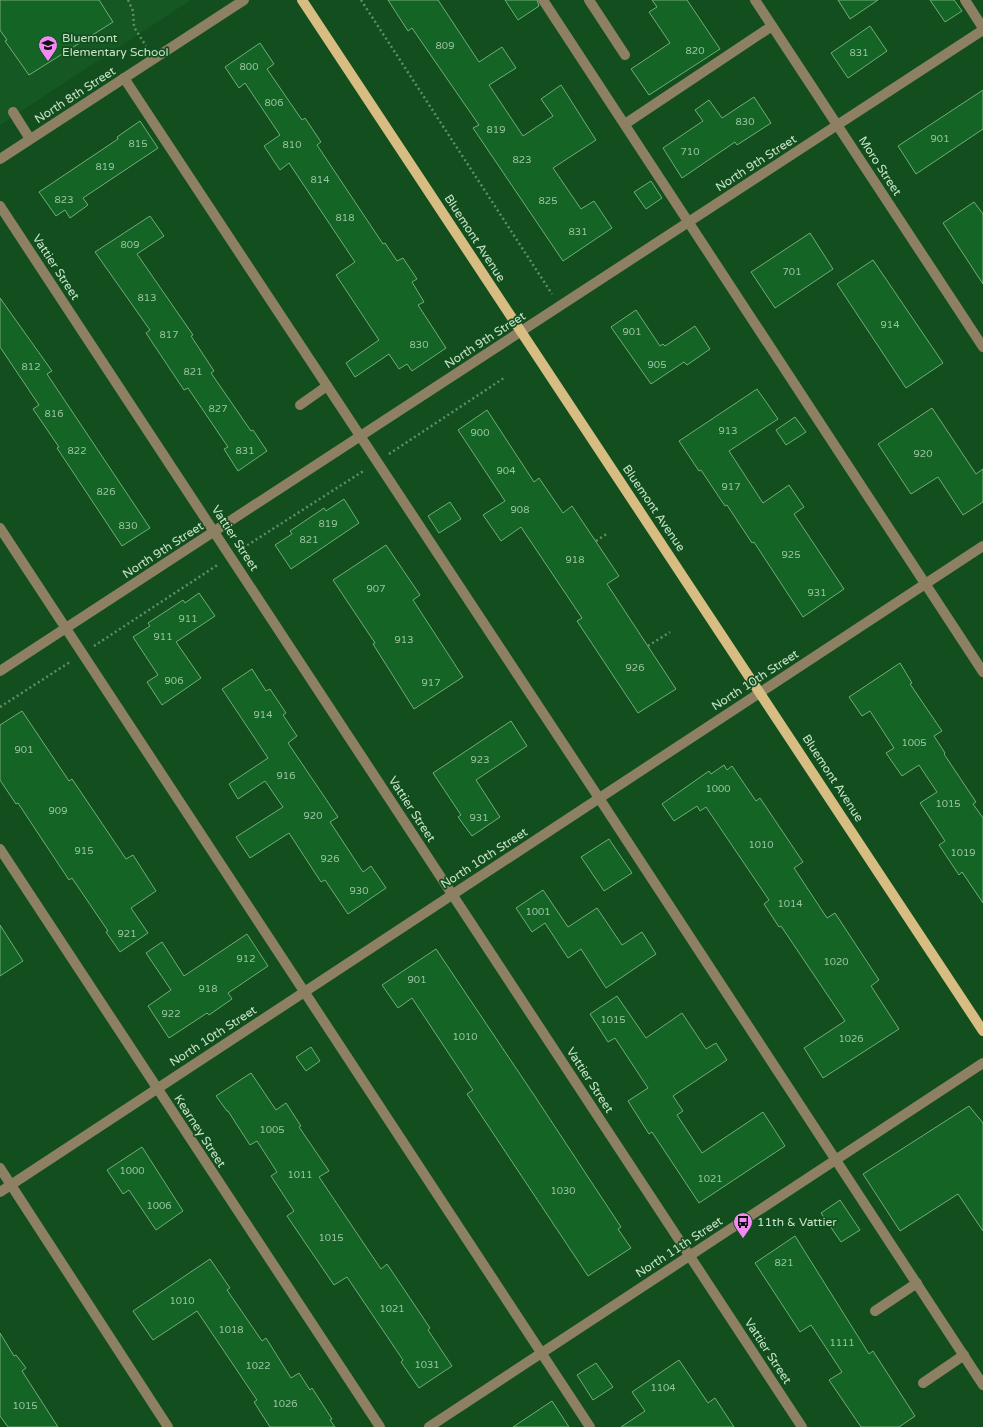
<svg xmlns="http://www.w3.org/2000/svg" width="983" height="1427" font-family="'Varela Round',sans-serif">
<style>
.built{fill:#155823}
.building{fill:#146426;stroke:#72ac78}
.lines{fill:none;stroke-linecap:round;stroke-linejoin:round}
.path{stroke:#618f68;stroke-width:2.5;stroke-dasharray:2 3;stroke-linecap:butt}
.minor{stroke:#8d8063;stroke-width:10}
.major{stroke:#d7bd82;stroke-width:10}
.labels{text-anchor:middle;stroke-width:3.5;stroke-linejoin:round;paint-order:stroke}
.number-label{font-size:10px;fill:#9ac4a0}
.poi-label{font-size:12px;fill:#c7e4c8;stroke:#134e1f;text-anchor:start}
.street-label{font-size:12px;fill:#c7e4c8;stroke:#134e1f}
</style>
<rect width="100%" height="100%" fill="#134e1f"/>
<polygon class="built" points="0,0 191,0 0,125"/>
<g class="building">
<polygon points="0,0 99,0 113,22 29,75 5,41 7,40 0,30"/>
<polygon points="388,0 438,0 479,62 502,47 516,68 489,85 523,136 553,116 541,99 561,85 596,140 553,168 581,209 594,201 612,228 563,261 473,128 479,125 412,28 408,31"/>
<polygon points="505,0 537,0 539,6 518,20"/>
<polygon points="652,0 687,0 720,49 649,95 631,69 670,43 649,12 657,7"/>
<polygon points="838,0 878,0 850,19"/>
<polygon points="930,0 954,0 962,11 945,22"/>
<polygon points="870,26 887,51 848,78 831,53"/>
<polygon points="260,43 274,64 267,69 302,120 305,118 321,142 317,145 383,244 385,243 397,261 403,258 417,279 412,282 424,302 418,305 446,348 412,371 407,364 399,369 389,354 355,377 346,363 379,340 336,275 355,262 289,163 280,170 264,146 280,135 245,83 239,88 225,67"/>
<polygon points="983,90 983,129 916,174 898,146"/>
<polygon points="754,97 771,123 737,145 735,142 682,178 663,148 703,121 695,110 709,100 722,118"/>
<polygon points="140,121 158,148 83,198 88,205 70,218 65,210 56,216 39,192 118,139 117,137"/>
<polygon points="651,181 662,198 646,209 634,192"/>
<polygon points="974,202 983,214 983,284 943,223"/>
<polygon points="150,216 164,236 137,254 193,335 191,336 214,371 211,373 251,431 253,430 267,451 238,471 224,449 228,447 188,388 184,390 146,333 150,330 95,252"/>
<polygon points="810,233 833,269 775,308 751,272"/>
<polygon points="873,260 943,363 906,388 837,284"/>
<polygon points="0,298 52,371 47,374 150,528 122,546 57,448 59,447 33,409 39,405 0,347"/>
<polygon points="636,310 660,346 663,344 665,346 695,326 710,349 687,365 684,362 651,384 611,327"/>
<polygon points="757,389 778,419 729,451 763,503 789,485 804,507 794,514 844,589 803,617 754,542 752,543 727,505 725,506 701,470 699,471 679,441"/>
<polygon points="932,408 976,474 983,469 983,502 963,515 938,477 911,494 878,444"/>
<polygon points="487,410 534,482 539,478 563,513 572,506 619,576 607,584 676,689 638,713 577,621 582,618 521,527 501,541 483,515 505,501 458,430"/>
<polygon points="795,417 806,432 786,445 776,430"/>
<polygon points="344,499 359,523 291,569 275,545 292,534 290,531 324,508 326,511"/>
<polygon points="450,502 461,519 439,533 428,516"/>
<polygon points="386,545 420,595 413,600 463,677 414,709 373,644 375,643 333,580"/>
<polygon points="199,593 215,616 176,642 201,678 162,705 147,682 158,675 133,637 150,626 148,623 183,600 185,603"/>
<polygon points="900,663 912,683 910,684 942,731 934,736 945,753 944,754 976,802 973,804 983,818 983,903 962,872 959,875 939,845 945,841 920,803 937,792 919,765 902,776 886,753 894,748 870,711 862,716 849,697"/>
<polygon points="252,669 266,691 270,689 286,713 283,715 297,736 288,743 338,817 330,822 363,872 371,866 386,888 348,914 325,880 321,882 289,833 250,858 236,837 283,807 265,781 238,799 229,784 268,758 222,689"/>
<polygon points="22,711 69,781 72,779 126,859 133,855 156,891 131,908 148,933 120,952 106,932 108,931 72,878 69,880 18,803 16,804 0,780 0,725"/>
<polygon points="511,721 527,746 476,780 500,817 472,836 458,817 461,815 433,773"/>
<polygon points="724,765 727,770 732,766 756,801 760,798 803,862 794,868 827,918 835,913 879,980 871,986 899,1029 823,1078 804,1048 845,1021 781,926 779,927 764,904 769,900 706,807 700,811 697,806 674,821 662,804 709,771 711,774"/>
<polygon points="609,839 632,873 604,891 581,857"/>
<polygon points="543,890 568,927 597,908 622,945 642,932 656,954 606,988 581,949 568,958 545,923 532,932 516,908"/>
<polygon points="0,925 23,961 0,976"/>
<polygon points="247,934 268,966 228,993 232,999 209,1015 207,1013 169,1038 148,1006 171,990 146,953 162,942 184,976"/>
<polygon points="436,949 534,1095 621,1227 618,1229 631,1248 588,1276 467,1094 473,1090 412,998 398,1008 382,985"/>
<polygon points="617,996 646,1038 682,1013 706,1049 716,1043 727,1060 673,1096 683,1111 677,1115 702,1153 763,1112 785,1146 699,1203 652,1132 649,1134 628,1101 648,1088 615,1038 608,1042 590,1014"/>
<polygon points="311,1047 320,1061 306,1071 296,1057"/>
<polygon points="251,1073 276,1110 286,1103 301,1126 299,1127 329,1171 319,1177 381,1269 387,1264 430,1328 428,1330 452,1366 419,1388 401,1362 403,1360 347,1277 334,1285 287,1216 294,1211 271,1176 277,1172 257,1141 250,1145 228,1111 227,1111 216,1096"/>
<polygon points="969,1106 983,1123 983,1231 958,1194 900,1231 863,1174"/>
<polygon points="142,1147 183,1211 156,1230 129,1190 123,1194 107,1170"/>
<polygon points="840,1200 860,1230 841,1242 821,1213"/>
<polygon points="795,1236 869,1354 873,1351 915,1416 899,1427 861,1427 829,1380 842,1372 811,1325 800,1332 755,1263"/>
<polygon points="210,1259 230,1288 227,1290 262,1341 266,1338 291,1378 299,1373 310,1390 312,1388 332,1419 330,1420 335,1427 270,1427 254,1402 257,1400 197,1311 153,1340 133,1311"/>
<polygon points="0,1333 14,1356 16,1355 26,1368 22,1371 58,1427 8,1427 0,1416"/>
<polygon points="679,1360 708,1403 715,1398 734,1427 621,1427 645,1411 632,1392"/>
<polygon points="596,1363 613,1387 593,1400 577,1375"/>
<polygon points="552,1401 569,1427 513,1427"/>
</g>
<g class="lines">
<g class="path">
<polyline points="128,0 133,11 134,27 146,46"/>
<polyline points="361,0 552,294"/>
<polyline points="389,454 504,378"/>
<polyline points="596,541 608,533"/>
<polyline points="243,548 365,470"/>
<polyline points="94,646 219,564"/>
<polyline points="648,646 670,632"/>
<polyline points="0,707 70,662"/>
</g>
<g class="minor">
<polyline points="543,0 983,672"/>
<polyline points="589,0 625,55"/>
<polyline points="755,0 983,347"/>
<polyline points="965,0 983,28"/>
<polyline points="124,78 599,798 983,1385"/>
<polyline points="13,112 30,139"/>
<polyline points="625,124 772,26"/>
<polyline points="0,159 244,0"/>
<polyline points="0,206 802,1427"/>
<polyline points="300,405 327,386"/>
<polyline points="0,528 590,1427"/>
<polyline points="0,671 983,30"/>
<polyline points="0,849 380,1427"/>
<polyline points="0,1168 168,1427"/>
<polyline points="0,1192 983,546"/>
<polyline points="875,1311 917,1283"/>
<polyline points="923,1383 964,1355"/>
<polyline points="429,1427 983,1063"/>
</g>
<polyline class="major" points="302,0 983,1031"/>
</g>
<defs>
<symbol id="school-pin" viewBox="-11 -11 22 30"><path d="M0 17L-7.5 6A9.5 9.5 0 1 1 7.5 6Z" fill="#f28af3" stroke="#134e1f"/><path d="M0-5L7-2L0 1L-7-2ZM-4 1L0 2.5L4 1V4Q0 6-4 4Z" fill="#111"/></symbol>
<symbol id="bus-pin" viewBox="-11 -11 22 30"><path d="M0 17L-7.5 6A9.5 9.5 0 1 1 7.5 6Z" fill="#f28af3" stroke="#134e1f"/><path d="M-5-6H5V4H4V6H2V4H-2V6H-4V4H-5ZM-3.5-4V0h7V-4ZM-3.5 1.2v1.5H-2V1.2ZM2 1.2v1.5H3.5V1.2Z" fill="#111"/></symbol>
</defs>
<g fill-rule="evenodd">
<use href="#school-pin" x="37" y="34" width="22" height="30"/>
<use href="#bus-pin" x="732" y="1211" width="22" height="30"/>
</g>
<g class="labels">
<g class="number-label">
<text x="445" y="49">809</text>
<text x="695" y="54">820</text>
<text x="859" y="56">831</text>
<text x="249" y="70">800</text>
<text x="274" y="106">806</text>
<text x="745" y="125">830</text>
<text x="496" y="133">819</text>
<text x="940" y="142">901</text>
<text x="138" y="147">815</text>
<text x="292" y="148">810</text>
<text x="690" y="155">710</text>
<text x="522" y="163">823</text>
<text x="105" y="170">819</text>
<text x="320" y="183">814</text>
<text x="64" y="203">823</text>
<text x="548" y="204">825</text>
<text x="345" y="221">818</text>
<text x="578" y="235">831</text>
<text x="130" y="248">809</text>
<text x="792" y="275">701</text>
<text x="147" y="301">813</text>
<text x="890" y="328">914</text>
<text x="632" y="335">901</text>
<text x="169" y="338">817</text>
<text x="419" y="348">830</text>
<text x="657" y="368">905</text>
<text x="31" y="370">812</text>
<text x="193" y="375">821</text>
<text x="218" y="412">827</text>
<text x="54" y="417">816</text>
<text x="728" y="434">913</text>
<text x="480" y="436">900</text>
<text x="77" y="454">822</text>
<text x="245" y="454">831</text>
<text x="923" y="457">920</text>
<text x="506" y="474">904</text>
<text x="731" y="490">917</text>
<text x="106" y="495">826</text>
<text x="520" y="513">908</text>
<text x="328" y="527">819</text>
<text x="128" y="529">830</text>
<text x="309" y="543">821</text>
<text x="791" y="558">925</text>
<text x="575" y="563">918</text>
<text x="376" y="592">907</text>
<text x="817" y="596">931</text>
<text x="188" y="622">911</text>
<text x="163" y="640">911</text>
<text x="404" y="643">913</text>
<text x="635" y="671">926</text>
<text x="174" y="684">906</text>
<text x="431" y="686">917</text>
<text x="263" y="718">914</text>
<text x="914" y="746">1005</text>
<text x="24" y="753">901</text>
<text x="480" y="763">923</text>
<text x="286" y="779">916</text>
<text x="718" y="792">1000</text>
<text x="948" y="807">1015</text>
<text x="58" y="814">909</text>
<text x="313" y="819">920</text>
<text x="479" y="821">931</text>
<text x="761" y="848">1010</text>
<text x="84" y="854">915</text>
<text x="963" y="856">1019</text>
<text x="330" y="862">926</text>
<text x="359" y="894">930</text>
<text x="790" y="907">1014</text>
<text x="538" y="915">1001</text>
<text x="127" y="937">921</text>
<text x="246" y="962">912</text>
<text x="836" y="965">1020</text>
<text x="417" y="983">901</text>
<text x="208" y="992">918</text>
<text x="171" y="1017">922</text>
<text x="613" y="1023">1015</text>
<text x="465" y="1040">1010</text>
<text x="851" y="1042">1026</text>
<text x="272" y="1133">1005</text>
<text x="132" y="1174">1000</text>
<text x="300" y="1178">1011</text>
<text x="710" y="1182">1021</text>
<text x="563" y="1194">1030</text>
<text x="159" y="1209">1006</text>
<text x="331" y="1241">1015</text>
<text x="784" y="1266">821</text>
<text x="182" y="1304">1010</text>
<text x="392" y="1312">1021</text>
<text x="231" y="1333">1018</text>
<text x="842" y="1346">1111</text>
<text x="427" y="1368">1031</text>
<text x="258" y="1369">1022</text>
<text x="663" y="1391">1104</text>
<text x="285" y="1407">1026</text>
<text x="25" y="1409">1015</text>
</g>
<g class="poi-label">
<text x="62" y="42">Bluemont<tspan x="62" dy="14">Elementary School</tspan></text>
<text x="757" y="1226">11th &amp; Vattier</text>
</g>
<g class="street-label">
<text transform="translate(75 95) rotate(-33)" y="4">North 8th Street</text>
<text transform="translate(756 163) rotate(-33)" y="4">North 9th Street</text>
<text transform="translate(880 166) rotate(57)" y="4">Moro Street</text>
<text transform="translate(475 238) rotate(57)" y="4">Bluemont Avenue</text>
<text transform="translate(56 267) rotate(57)" y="4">Vattier Street</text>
<text transform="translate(485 340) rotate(-33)" y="4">North 9th Street</text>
<text transform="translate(654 508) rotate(56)" y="4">Bluemont Avenue</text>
<text transform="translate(235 538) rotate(57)" y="4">Vattier Street</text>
<text transform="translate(163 550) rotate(-33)" y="4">North 9th Street</text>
<text transform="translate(755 680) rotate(-33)" y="4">North 10th Street</text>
<text transform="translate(833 778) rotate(57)" y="4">Bluemont Avenue</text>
<text transform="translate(412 809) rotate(57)" y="4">Vattier Street</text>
<text transform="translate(484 858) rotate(-33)" y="4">North 10th Street</text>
<text transform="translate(213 1036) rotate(-33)" y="4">North 10th Street</text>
<text transform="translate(590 1080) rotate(57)" y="4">Vattier Street</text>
<text transform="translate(200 1131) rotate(57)" y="4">Kearney Street</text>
<text transform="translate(679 1247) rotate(-33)" y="4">North 11th Street</text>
<text transform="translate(768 1351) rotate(57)" y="4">Vattier Street</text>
</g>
</g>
</svg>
